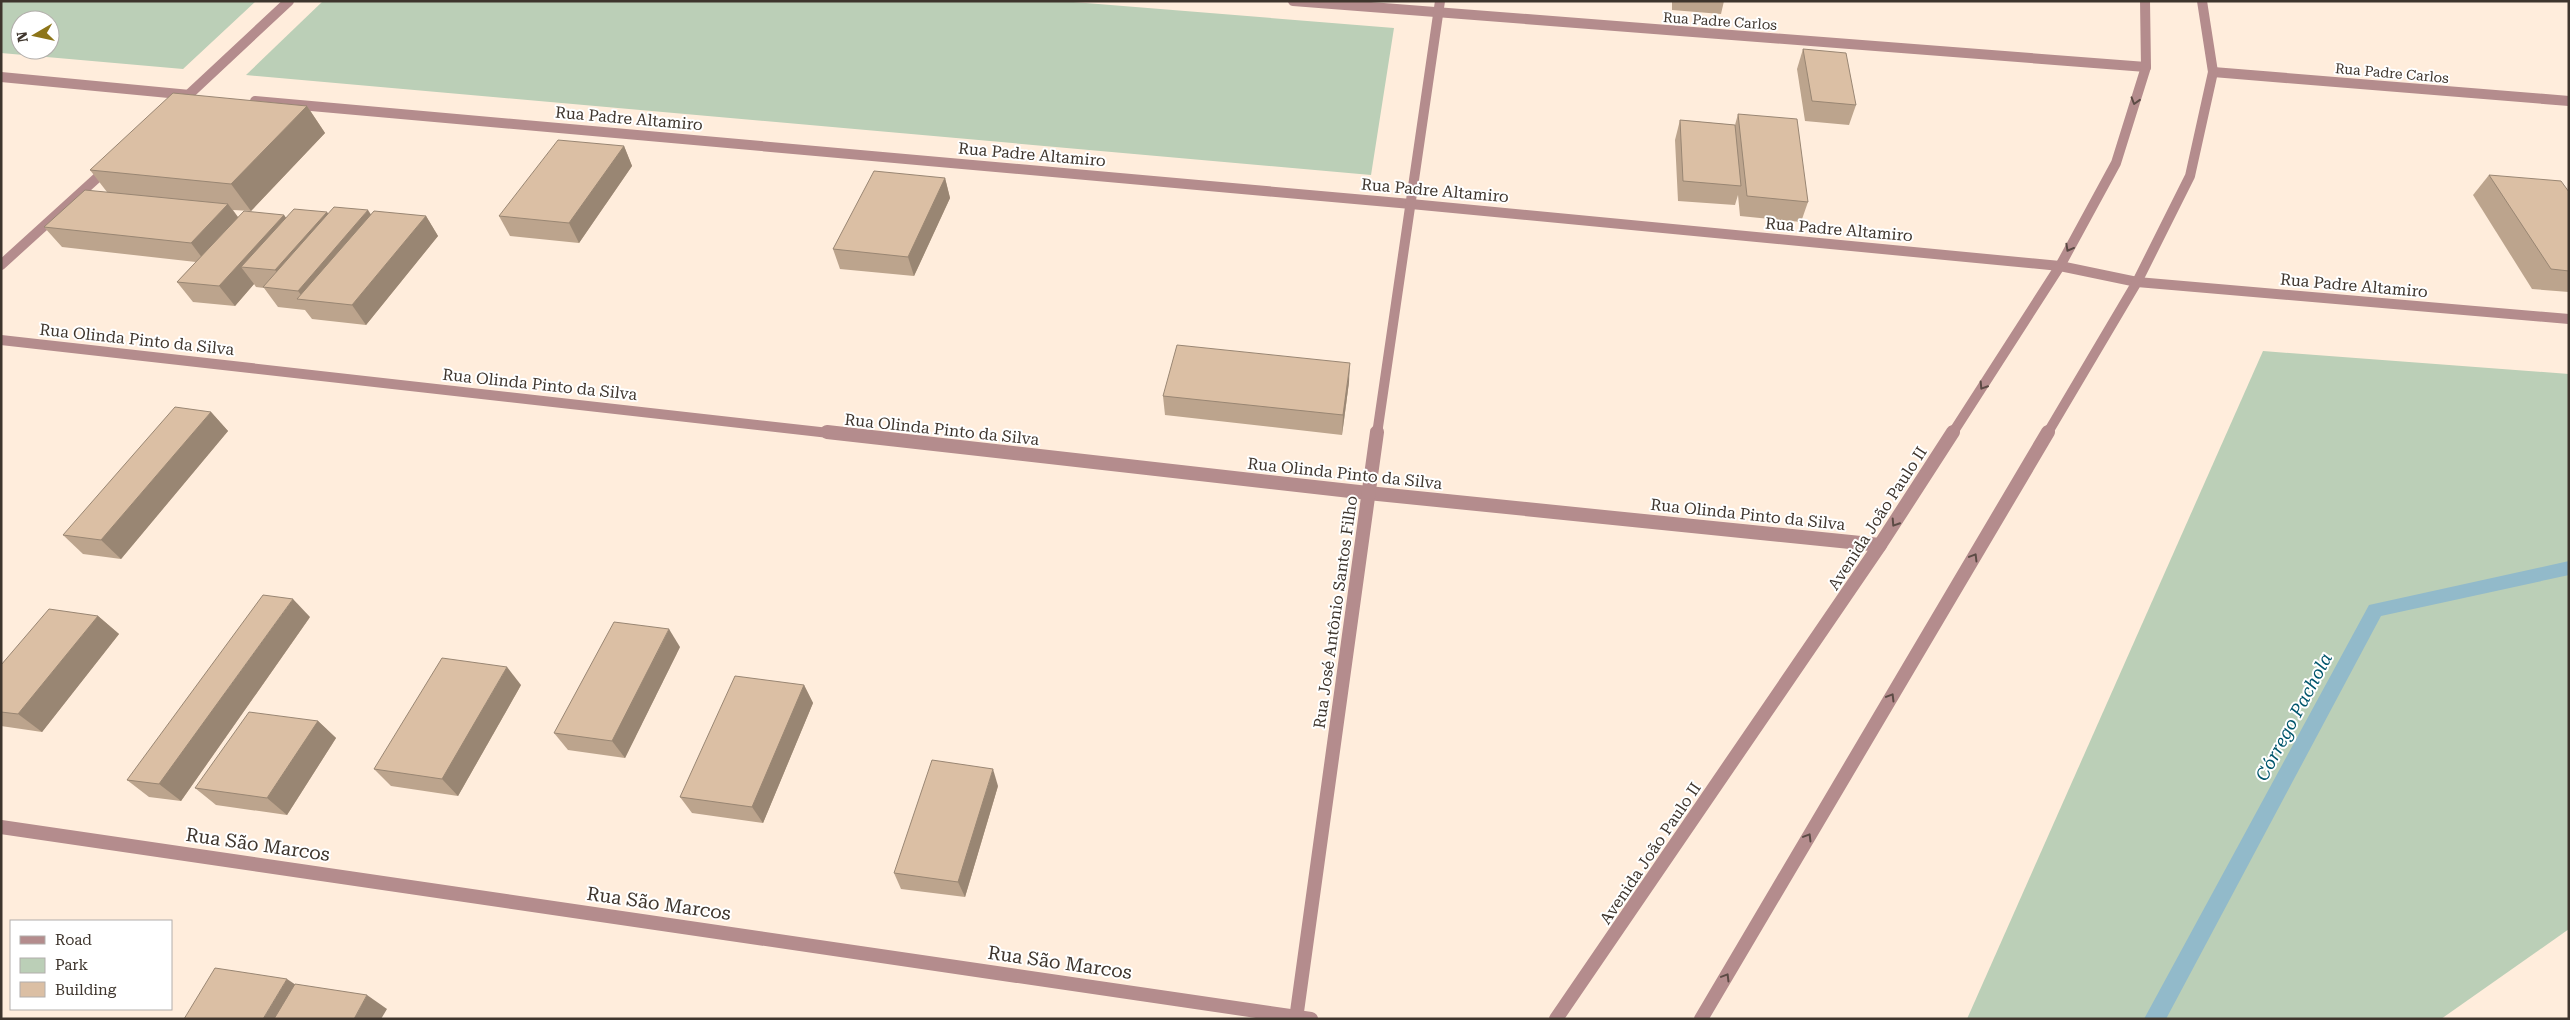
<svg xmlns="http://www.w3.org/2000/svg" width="2570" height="1020" font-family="'Roboto Serif',serif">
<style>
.green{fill:#bbcfb7;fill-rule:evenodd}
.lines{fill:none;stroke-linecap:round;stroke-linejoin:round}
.stream{fill:#92baca;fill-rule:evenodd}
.minor-far1{stroke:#b48c8d;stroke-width:10}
.minor{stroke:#b48c8d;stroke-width:14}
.wall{fill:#bca48d}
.shaded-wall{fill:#998673}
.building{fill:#dbbfa4;stroke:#998673}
.oneway{stroke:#5c4b45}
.labels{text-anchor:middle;stroke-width:4;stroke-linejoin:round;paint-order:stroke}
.far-street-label{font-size:14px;fill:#3e352d;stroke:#fff}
.street-label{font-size:16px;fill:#3e352d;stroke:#fff}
.water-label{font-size:18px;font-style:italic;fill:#00556c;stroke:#fff}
.near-street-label{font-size:19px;fill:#3e352d;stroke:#fff}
</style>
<rect width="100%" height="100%" fill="#ffeddc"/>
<g class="green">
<path d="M1 1H256L183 69 1 53ZM20 20H50V50H20Z"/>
<polygon points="323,1 1061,1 1394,28 1371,175 246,75"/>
<polygon points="2263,351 2569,374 2569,929 2441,1019 1967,1019"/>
</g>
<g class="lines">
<polygon class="stream" points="2569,561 2569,575 2381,616 2166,1019 2144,1019 2369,605"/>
<g class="minor-far1">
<polyline points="1293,1 2146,67"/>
<polyline points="2213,72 2569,101"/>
<polyline points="1,77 190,95"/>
<polyline points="183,100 289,1"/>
<polyline points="255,101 1411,204 2060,266 2137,282 2569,319"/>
<polyline points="1,265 109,167"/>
<polyline points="1,340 838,434"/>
<polyline points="1377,434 1440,1"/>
<polyline points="1952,434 2060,266 2116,163 2146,67 2145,1"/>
<polyline points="2047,434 2137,282 2190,176 2213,72 2202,1"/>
</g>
<g class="minor">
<polyline points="827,432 1368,493 1880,545"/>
<polyline points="1,827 1311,1019"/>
<polyline points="1296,1019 1377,432"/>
<polyline points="1556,1019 1880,545 1953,432"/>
<polyline points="1701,1019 2048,432"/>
</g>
</g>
<g class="wall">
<polygon points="1672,1 1724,1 1721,14 1672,10"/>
<polygon points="1803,49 1856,105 1849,125 1805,121 1797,69"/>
<polygon points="307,106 325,133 251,211 233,210 238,217 284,215 286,218 327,212 328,214 371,214 426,216 438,236 366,325 312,319 305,310 278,307 264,288 256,287 254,284 235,306 193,302 177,282 196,262 62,247 44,227 107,192 90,170"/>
<polygon points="1738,114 1808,202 1801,222 1740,216 1738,195 1735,205 1678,201 1675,140 1680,120 1735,125"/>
<polygon points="624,146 632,166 579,243 510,236 499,216"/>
<polygon points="2489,175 2569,192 2569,292 2532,289 2473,195"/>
<polygon points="945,178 950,198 914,276 840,269 833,249"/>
<polygon points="1349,382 1342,435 1165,415 1163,396"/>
<polygon points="211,412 228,431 121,559 83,554 63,535"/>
<polygon points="98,616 119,634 42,732 1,726 1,665"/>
<polygon points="310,617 181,801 149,797 127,780"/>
<polygon points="680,647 625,758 568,750 554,733"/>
<polygon points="521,685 458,796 391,786 374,769"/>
<polygon points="804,685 813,703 763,823 692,813 680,797"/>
<polygon points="318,721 336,738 287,815 216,805 195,788"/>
<polygon points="998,786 965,897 901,889 894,873"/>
</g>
<g class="shaded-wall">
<polygon points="307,106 325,133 251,211 231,184"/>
<polygon points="624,146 632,166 579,243 569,223"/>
<polygon points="945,178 950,198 914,276 908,257"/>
<polygon points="228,204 243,224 206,263 191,243"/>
<polygon points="368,210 381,230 305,300 298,291"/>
<polygon points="327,212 340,232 290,290 275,270"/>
<polygon points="284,215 298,235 241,267 254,284 235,306 219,286"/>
<polygon points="426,216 438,236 366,325 352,305"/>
<polygon points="1350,363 1349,382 1342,435 1343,415"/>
<polygon points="211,412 228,431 121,559 101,540"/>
<polygon points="293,599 310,617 181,801 159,784"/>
<polygon points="98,616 119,634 42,732 18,714"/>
<polygon points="669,629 680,647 625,758 612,741"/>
<polygon points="507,667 521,685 458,796 442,779"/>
<polygon points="804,685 813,703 763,823 752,807"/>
<polygon points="318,721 336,738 287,815 267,798"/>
<polygon points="993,769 998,786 965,897 958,882"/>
<polygon points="287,979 308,993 293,1019 263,1019"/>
<polygon points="367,995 387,1009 381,1019 354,1019"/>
</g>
<g class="building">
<polygon points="1803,49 1846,53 1856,105 1812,101"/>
<polygon points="173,93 307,106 231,184 90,170"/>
<polygon points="1738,114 1797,119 1808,202 1747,196"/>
<polygon points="1680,120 1735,125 1741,186 1683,181"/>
<polygon points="558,140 624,146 569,223 499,216"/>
<polygon points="874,171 945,178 908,257 833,249"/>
<polygon points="2489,175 2561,181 2569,192 2569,271 2551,269"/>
<polygon points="85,190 228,204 191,243 44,227"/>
<polygon points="334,207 368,210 298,291 263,287"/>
<polygon points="294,209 327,212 275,270 241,267"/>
<polygon points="244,211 284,215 219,286 177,282"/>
<polygon points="374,211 426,216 352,305 297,299"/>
<polygon points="1177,345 1350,363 1343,415 1163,396"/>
<polygon points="175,407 211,412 101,540 63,535"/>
<polygon points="263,595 293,599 159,784 127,780"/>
<polygon points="49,609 98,616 18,714 1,712 1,665"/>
<polygon points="614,622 669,629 612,741 554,733"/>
<polygon points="442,658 507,667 442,779 374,769"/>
<polygon points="735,676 804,685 752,807 680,797"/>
<polygon points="249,712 318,721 267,798 195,788"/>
<polygon points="932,760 993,769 958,882 894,873"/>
<polygon points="215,968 287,979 263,1019 184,1019"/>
<polygon points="295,984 367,995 354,1019 274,1019"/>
</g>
<defs><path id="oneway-chevron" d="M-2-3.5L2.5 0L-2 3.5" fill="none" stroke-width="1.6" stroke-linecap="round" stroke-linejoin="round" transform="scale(1.25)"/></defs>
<g class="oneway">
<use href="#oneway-chevron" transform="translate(2135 101) rotate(107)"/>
<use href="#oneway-chevron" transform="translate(2069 248) rotate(119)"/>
<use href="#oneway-chevron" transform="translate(1983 386) rotate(123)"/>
<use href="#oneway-chevron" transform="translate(1895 523) rotate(123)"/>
<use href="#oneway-chevron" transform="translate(1974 557) rotate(-59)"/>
<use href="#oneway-chevron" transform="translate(1891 697) rotate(-59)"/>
<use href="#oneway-chevron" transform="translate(1808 837) rotate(-59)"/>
<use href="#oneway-chevron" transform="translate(1726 977) rotate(-59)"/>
</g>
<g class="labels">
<g class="far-street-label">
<text transform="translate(1720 21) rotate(4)" y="5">Rua Padre Carlos</text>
<text transform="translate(2392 73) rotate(5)" y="5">Rua Padre Carlos</text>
</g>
<g class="street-label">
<text transform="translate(629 118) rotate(5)" y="6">Rua Padre Altamiro</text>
<text transform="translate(1032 154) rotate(5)" y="6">Rua Padre Altamiro</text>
<text transform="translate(1435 190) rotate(5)" y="6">Rua Padre Altamiro</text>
<text transform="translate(1839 229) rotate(5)" y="6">Rua Padre Altamiro</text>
<text transform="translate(2354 285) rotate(5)" y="6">Rua Padre Altamiro</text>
<text transform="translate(137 339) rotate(6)" y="6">Rua Olinda Pinto da Silva</text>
<text transform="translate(540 384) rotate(6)" y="6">Rua Olinda Pinto da Silva</text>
<text transform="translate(942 429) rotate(6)" y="6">Rua Olinda Pinto da Silva</text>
<text transform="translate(1345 473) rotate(6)" y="6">Rua Olinda Pinto da Silva</text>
<text transform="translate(1748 514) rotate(6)" y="6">Rua Olinda Pinto da Silva</text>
<text transform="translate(1877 518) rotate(-57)" y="6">Avenida João Paulo II</text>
<text transform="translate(1335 612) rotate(-82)" y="6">Rua José Antônio Santos Filho</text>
<text transform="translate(1650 853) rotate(-56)" y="6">Avenida João Paulo II</text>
</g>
<g class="water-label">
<text transform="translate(2294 717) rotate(-62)" y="6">Córrego Pachola</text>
</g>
<g class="near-street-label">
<text transform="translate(258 844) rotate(8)" y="7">Rua São Marcos</text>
<text transform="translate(659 903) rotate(8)" y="7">Rua São Marcos</text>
<text transform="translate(1060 962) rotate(8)" y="7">Rua São Marcos</text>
</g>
</g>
<rect width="2570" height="1020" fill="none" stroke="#3e352d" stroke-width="5"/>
<rect x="10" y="920" width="162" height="90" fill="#ffffff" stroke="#b2aeab"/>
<rect x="20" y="936" width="25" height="8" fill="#b48c8d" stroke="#b2aeab"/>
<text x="55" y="945" font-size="15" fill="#3e352d">Road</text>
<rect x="20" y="958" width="25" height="15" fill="#bbcfb7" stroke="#b2aeab"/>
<text x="55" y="970" font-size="15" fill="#3e352d">Park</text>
<rect x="20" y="982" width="25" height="15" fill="#dbbfa4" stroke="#b2aeab"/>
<text x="55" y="995" font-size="15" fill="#3e352d">Building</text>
<g transform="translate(35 35) rotate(261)"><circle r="24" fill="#ffffff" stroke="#b2aeab"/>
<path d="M0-4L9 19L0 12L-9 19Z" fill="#8d7519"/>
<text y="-8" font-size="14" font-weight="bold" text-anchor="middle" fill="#3e352d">N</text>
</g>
</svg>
